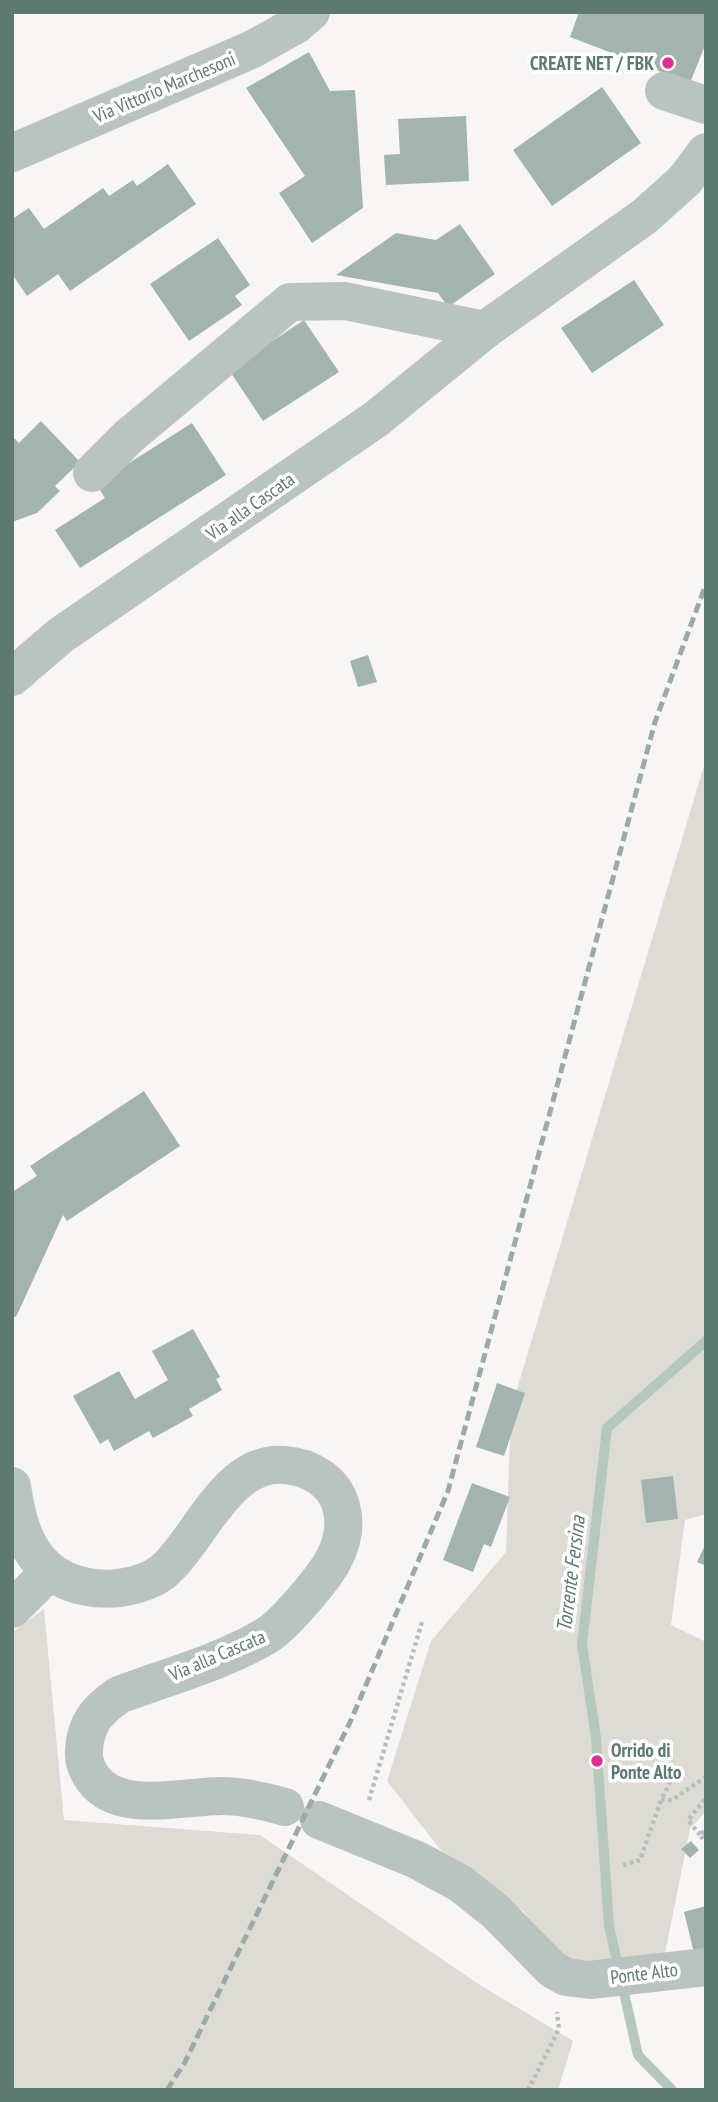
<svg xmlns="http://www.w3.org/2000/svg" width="718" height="2102" font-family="'PT Sans Narrow',sans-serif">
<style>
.green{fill:#dddcd4}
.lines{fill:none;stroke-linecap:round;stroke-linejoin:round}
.stream{stroke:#b6c7be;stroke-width:10}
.building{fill:#a3b3ad}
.path{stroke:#b7bdbb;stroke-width:4.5;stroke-dasharray:3.5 3.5;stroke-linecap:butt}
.minor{stroke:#b9c3c0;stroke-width:38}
.rail{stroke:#9caaa5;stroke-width:5;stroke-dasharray:10 5;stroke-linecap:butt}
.poi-dot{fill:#df2e92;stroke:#fff;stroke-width:2.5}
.labels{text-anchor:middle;stroke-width:7;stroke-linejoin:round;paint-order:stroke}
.poi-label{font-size:19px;font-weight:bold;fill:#5e7970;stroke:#fff;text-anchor:end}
.street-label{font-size:19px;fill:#5e7970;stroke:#fff}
.water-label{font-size:21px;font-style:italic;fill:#5e7a6b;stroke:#fff}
</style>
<rect width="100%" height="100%" fill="#f8f6f5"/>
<g class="green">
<polygon points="706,759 706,1514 685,1520 671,1625 706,1642 706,1811 690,1829 664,1958 572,1967 523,1911 446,1857 387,1781 431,1641 506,1552 511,1409"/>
<polygon points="44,1609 64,1820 260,1835 480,1985 573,2041 558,2090 12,2090 12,1632"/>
</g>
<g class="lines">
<polyline class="stream" points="672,2090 638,2055 609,1926 596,1738 582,1644 607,1428 706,1341"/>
</g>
<g class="building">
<polygon points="579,12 706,12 706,43 690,83 570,37"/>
<polygon points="309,52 330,91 355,90 363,208 312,243 279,193 305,176 246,88"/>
<polygon points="602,87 641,143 552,206 513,150"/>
<polygon points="466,116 469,181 386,185 384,155 400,154 398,119"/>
<polygon points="168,164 196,204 70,291 58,274 27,296 12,274 12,219 29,208 44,229 103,188 109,196 133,180 137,186"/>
<polygon points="460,224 495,274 448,307 438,293 336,275 396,233 436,240"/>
<polygon points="218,238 250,285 235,296 242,305 189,341 150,284"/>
<polygon points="634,280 664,325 592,373 561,328"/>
<polygon points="304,320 339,372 263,421 229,370"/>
<polygon points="41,421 80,462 55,486 60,491 37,513 12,522 12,440 14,438 19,443"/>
<polygon points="192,423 226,475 80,568 55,530 105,498 96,484"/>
<polygon points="368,655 377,682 358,687 350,661"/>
<polygon points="144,1091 180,1146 67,1221 63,1215 16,1317 12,1316 12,1192 37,1176 30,1166"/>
<polygon points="193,1329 220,1377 216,1379 222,1390 189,1409 193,1416 153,1438 149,1431 114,1451 108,1439 100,1444 73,1396 119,1371 135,1399 168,1380 152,1351"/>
<polygon points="497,1383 525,1393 504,1456 476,1447"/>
<polygon points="673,1476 678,1519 646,1523 641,1480"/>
<polygon points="472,1483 510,1497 491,1547 484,1544 473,1572 443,1560"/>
<polygon points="706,1543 706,1566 697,1562"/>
<polygon points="691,1841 699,1850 690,1858 681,1849"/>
<polygon points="706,1906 706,1950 694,1953 684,1912"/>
</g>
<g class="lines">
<g class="path">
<polyline points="677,1769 661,1800 672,1800 706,1777"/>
<polyline points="369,1800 422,1622"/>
<polyline points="700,1835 688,1820 706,1798"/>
<polyline points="703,1839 700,1835 706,1829"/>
<polyline points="623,1865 640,1860 661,1800"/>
<polyline points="528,2090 559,2029 557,2012"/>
</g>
<g class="minor">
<polyline points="664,91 706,105"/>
<polyline points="12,153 253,49 296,25 311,12"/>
<polyline points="92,473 128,437 290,302 345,301 485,330"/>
<polyline points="12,677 61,635 376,419 485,330 645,216 685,180 706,152"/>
<path d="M12 1486C17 1524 28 1564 67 1581 84 1588 101 1590 119 1588 135 1586 155 1580 167 1568 201 1536 229 1459 285 1465 310 1467 334 1481 341 1506 352 1545 324 1577 300 1604 290 1615 279 1628 266 1636 225 1661 164 1678 119 1695 97 1710 85 1724 84 1751 83 1762 88 1772 94 1780 120 1814 185 1796 222 1796 243 1796 264 1801 285 1807"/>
<polyline points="12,1609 50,1571"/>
<polyline points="319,1820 417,1860 461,1884 495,1911 552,1969 566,1977 590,1980 706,1967"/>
</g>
<polyline class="rail" points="167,2090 185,2062 352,1718 448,1491 655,722 706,584"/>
</g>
<g class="poi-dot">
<circle cx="668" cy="63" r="7"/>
<circle cx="597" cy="1761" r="7"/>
</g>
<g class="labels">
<g class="poi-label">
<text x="654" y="70">CREATE NET / FBK</text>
<text x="611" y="1757" text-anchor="start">Orrido di<tspan x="611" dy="22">Ponte Alto</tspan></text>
</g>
<g class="street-label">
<text transform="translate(164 87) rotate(-23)" y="7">Via Vittorio Marchesoni</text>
<text transform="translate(250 506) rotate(-35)" y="7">Via alla Cascata</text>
<text transform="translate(217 1655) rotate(-23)" y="7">Via alla Cascata</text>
<text transform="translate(644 1973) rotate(-7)" y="7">Ponte Alto</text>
</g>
<g class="water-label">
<text transform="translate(571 1574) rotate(-83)" y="7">Torrente Fersina</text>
</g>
</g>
<rect width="718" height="2102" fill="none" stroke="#5e7970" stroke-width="28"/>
</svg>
